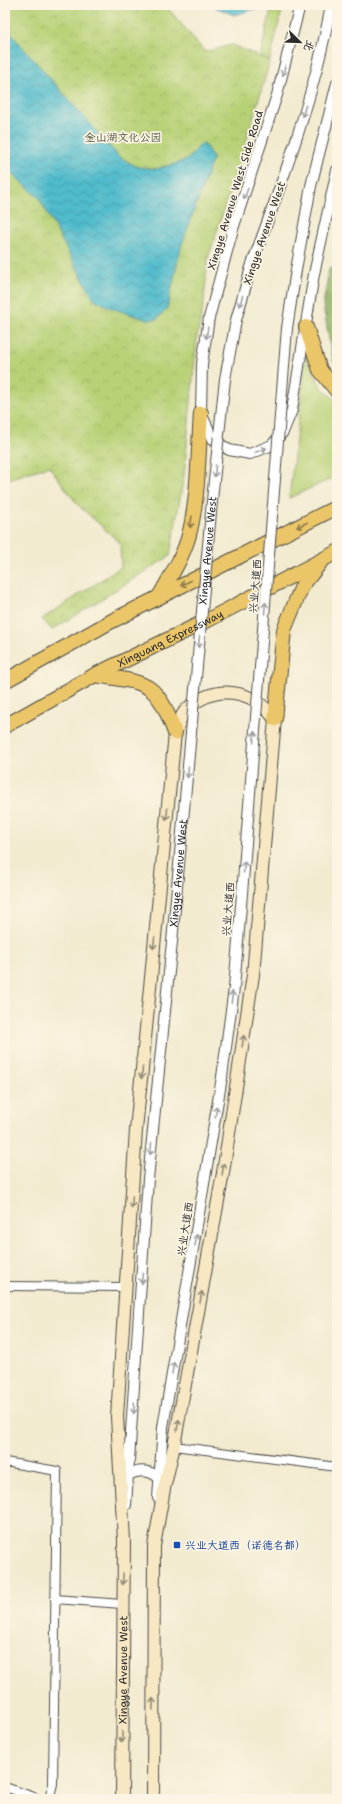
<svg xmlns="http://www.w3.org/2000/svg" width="342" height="1804" font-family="'Shantell Sans','LXGW WenKai TC',sans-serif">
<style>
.green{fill:#b7d176;stroke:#717e50}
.forest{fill:url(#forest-firs);stroke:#5e6f49}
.park{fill:url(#park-crowns);stroke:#717e50}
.water{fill:url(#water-waves);stroke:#3e737c}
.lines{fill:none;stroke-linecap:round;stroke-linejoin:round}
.minor-casing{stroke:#494844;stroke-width:10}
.tertiary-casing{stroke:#494844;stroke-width:12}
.secondary-casing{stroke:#494844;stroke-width:14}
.trunk-casing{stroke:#494844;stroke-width:16}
.minor{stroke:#fff;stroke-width:8}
.tertiary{stroke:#fff;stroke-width:10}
.secondary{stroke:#f7e8c3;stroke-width:12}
.trunk{stroke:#ebc669;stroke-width:14}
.tertiary-bridge-casing{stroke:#494844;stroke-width:12;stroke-linecap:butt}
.tertiary-bridge{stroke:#fff;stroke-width:10}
.oneway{stroke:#a0a0a0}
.oneway2{stroke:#8b784a}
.oneway3{stroke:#918a77}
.transit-dot{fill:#1a4fb4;stroke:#fcf5e5;stroke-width:1.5}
.labels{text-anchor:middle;stroke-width:3.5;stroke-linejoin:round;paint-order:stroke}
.park-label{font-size:11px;fill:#4e543e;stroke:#fcf5e5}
.street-label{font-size:11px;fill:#2b2b2b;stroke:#fcf5e5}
.transit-label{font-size:11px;fill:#164399;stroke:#fcf5e5;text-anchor:start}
</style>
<defs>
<pattern id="forest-firs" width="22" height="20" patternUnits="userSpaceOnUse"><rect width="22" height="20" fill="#91b367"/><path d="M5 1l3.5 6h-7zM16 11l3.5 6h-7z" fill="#779255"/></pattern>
<pattern id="park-crowns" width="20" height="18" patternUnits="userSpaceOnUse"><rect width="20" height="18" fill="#b7d176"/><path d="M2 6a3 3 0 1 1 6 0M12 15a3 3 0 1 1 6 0" fill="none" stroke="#9eb466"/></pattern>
<pattern id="water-waves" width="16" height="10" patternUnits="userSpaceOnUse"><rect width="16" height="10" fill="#50bbcc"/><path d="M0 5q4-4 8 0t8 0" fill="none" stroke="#4398a6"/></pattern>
</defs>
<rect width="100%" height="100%" fill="#fcf5e5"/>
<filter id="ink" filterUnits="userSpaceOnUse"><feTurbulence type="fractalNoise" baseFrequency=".025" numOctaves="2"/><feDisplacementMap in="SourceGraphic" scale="8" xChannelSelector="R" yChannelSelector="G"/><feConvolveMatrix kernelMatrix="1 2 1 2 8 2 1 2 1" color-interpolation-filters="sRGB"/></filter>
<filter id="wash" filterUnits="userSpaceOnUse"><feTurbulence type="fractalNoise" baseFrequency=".012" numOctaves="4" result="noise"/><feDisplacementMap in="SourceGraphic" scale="16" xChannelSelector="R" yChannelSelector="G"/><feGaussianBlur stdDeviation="0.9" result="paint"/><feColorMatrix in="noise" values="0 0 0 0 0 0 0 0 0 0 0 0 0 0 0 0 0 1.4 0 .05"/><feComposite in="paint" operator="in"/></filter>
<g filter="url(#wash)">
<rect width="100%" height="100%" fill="#f2ebd0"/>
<g class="green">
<polygon points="272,5 283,5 270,61 260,57"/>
<polygon points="306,355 321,387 337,401 337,476 289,498"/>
</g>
<polygon class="forest" points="337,266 337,368 333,361 323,305 329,269"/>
<polygon class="park" points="5,5 165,5 205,52 232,45 270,61 241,159 208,258 204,301 197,338 184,475 170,556 52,630 42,619 121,567 120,543 77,504 49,466 5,480"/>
<g class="water">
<polygon points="210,5 260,5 259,8 234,15"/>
<polygon points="5,27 119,157 138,167 157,169 187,160 203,142 213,158 181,247 167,309 157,319 148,320 111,308 93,298 39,198 5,167"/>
</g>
</g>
<g filter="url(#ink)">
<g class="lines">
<defs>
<g id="minor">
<polyline points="5,1286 126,1287"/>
<polyline points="174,1446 337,1467"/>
<polyline points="5,1462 57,1471 53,1784 49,1799"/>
<polyline points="55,1599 122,1604"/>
<polyline points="5,1787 40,1799"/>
</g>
<g id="tertiary">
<polyline points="300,5 277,95 233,229 209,318 202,364 201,413 213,439 229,450 250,454 272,445 283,432 292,410 314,274 337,170"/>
<path d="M252 264C283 180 315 94 331 5"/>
<polyline points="296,270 311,186 337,83"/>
<path d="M128 1475C140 1469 150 1470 159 1478"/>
<polyline points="158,1498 163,1427 222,1077"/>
<polyline points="126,1505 148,1179 155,1110"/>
</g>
<g id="secondary">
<path id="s1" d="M122 1799 124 1540 117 1417 136 1130 175 733C178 727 180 717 185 711 214 683 252 688 275 719L253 975 223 1173 174 1446 164 1489 154 1546 153 1799"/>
</g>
<g id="trunk">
<polyline points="306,327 320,370 337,391"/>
<path d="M159 597C170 577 183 557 189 535 199 496 198 453 201 413"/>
<path d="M95 675C147 683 156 680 175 733"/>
<polyline points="5,681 110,622 337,507"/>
<polyline points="275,719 284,630 302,586 320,563"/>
<path id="s2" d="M5 726 95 675 208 620 337 552"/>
</g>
</defs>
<use href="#minor" class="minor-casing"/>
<use href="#tertiary" class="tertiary-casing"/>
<use href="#secondary" class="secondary-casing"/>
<use href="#trunk" class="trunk-casing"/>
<use href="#minor" class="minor"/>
<use href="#tertiary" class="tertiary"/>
<use href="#secondary" class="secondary"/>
<use href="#trunk" class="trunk"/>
<defs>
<g id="tertiary-bridge">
<polyline points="222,1077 234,988 241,906 287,328 296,270"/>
<path id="s3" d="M155 1110 172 942 213 490 225 379 236 320 252 264"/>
</g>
</defs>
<use href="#tertiary-bridge" class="tertiary-bridge-casing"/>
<use href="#tertiary-bridge" class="tertiary-bridge"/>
</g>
<defs><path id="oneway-shaft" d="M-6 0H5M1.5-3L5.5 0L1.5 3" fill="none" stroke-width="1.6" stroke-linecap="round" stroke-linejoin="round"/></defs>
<g class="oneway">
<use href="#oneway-shaft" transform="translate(284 70) rotate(105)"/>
<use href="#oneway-shaft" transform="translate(304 111) rotate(106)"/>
<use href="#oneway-shaft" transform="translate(246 194) rotate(109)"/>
<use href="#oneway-shaft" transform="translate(241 301) rotate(106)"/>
<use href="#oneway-shaft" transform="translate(207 333) rotate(99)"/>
<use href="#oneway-shaft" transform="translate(261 450) rotate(-21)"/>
<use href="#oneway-shaft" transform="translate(215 471) rotate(96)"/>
<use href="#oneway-shaft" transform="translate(265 608) rotate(-85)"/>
<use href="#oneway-shaft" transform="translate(199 642) rotate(95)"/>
<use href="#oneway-shaft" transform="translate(254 737) rotate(-85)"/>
<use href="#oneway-shaft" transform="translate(188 772) rotate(95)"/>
<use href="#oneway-shaft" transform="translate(244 867) rotate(-86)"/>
<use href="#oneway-shaft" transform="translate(232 997) rotate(-83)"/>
<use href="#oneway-shaft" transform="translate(216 1112) rotate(-81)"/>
<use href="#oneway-shaft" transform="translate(151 1149) rotate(96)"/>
<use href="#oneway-shaft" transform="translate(196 1240) rotate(-80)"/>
<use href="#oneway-shaft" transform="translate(142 1278) rotate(94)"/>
<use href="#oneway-shaft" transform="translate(173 1368) rotate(-80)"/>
<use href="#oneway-shaft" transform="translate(134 1408) rotate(93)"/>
</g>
<g class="oneway2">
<use href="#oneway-shaft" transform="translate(191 522) rotate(99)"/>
<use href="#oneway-shaft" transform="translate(302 525) rotate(153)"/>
<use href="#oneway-shaft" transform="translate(186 583) rotate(153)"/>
</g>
<g class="oneway3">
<use href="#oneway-shaft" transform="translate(167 814) rotate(96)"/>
<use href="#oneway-shaft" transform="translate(154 943) rotate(96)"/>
<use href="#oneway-shaft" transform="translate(243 1041) rotate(-81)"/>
<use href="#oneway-shaft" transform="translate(142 1073) rotate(96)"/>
<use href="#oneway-shaft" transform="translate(223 1169) rotate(-81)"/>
<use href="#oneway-shaft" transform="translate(132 1202) rotate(94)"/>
<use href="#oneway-shaft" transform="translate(201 1297) rotate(-80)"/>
<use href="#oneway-shaft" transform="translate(178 1425) rotate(-80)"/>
<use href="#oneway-shaft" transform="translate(123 1579) rotate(91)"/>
<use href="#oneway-shaft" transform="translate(153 1704) rotate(-90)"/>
<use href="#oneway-shaft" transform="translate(122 1737) rotate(90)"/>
</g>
</g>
<rect class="transit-dot" x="173" y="1541" width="8" height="8" rx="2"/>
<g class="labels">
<g class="park-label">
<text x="123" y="141">金山湖文化公园</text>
</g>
<g class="street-label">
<text transform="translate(235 190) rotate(-73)" y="4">Xingye Avenue West Side Road</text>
<text transform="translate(264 233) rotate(-71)" y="4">Xingye Avenue West</text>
<text dy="4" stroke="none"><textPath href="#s3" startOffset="562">Xingye Avenue West</textPath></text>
<text transform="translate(255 586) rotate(-85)" y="4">兴业大道西</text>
<text dy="4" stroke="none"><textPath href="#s2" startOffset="187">Xinguang Expressway</textPath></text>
<text dy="4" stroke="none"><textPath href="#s3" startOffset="238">Xingye Avenue West</textPath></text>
<text transform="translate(228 909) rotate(-85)" y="4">兴业大道西</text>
<text transform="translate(185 1229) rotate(-81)" y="4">兴业大道西</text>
<text dy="4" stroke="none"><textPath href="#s1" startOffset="129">Xingye Avenue West</textPath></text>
</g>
<g class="transit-label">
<text x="185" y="1549">兴业大道西（诺德名都）</text>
</g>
</g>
<rect width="342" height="1804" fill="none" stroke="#fcf5e5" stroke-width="20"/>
<g transform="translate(300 42) rotate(113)" stroke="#fcf5e5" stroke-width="3" paint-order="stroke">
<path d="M0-3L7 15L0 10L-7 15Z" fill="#2b2b2b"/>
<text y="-6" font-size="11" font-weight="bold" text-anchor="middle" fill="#2b2b2b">北</text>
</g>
</svg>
